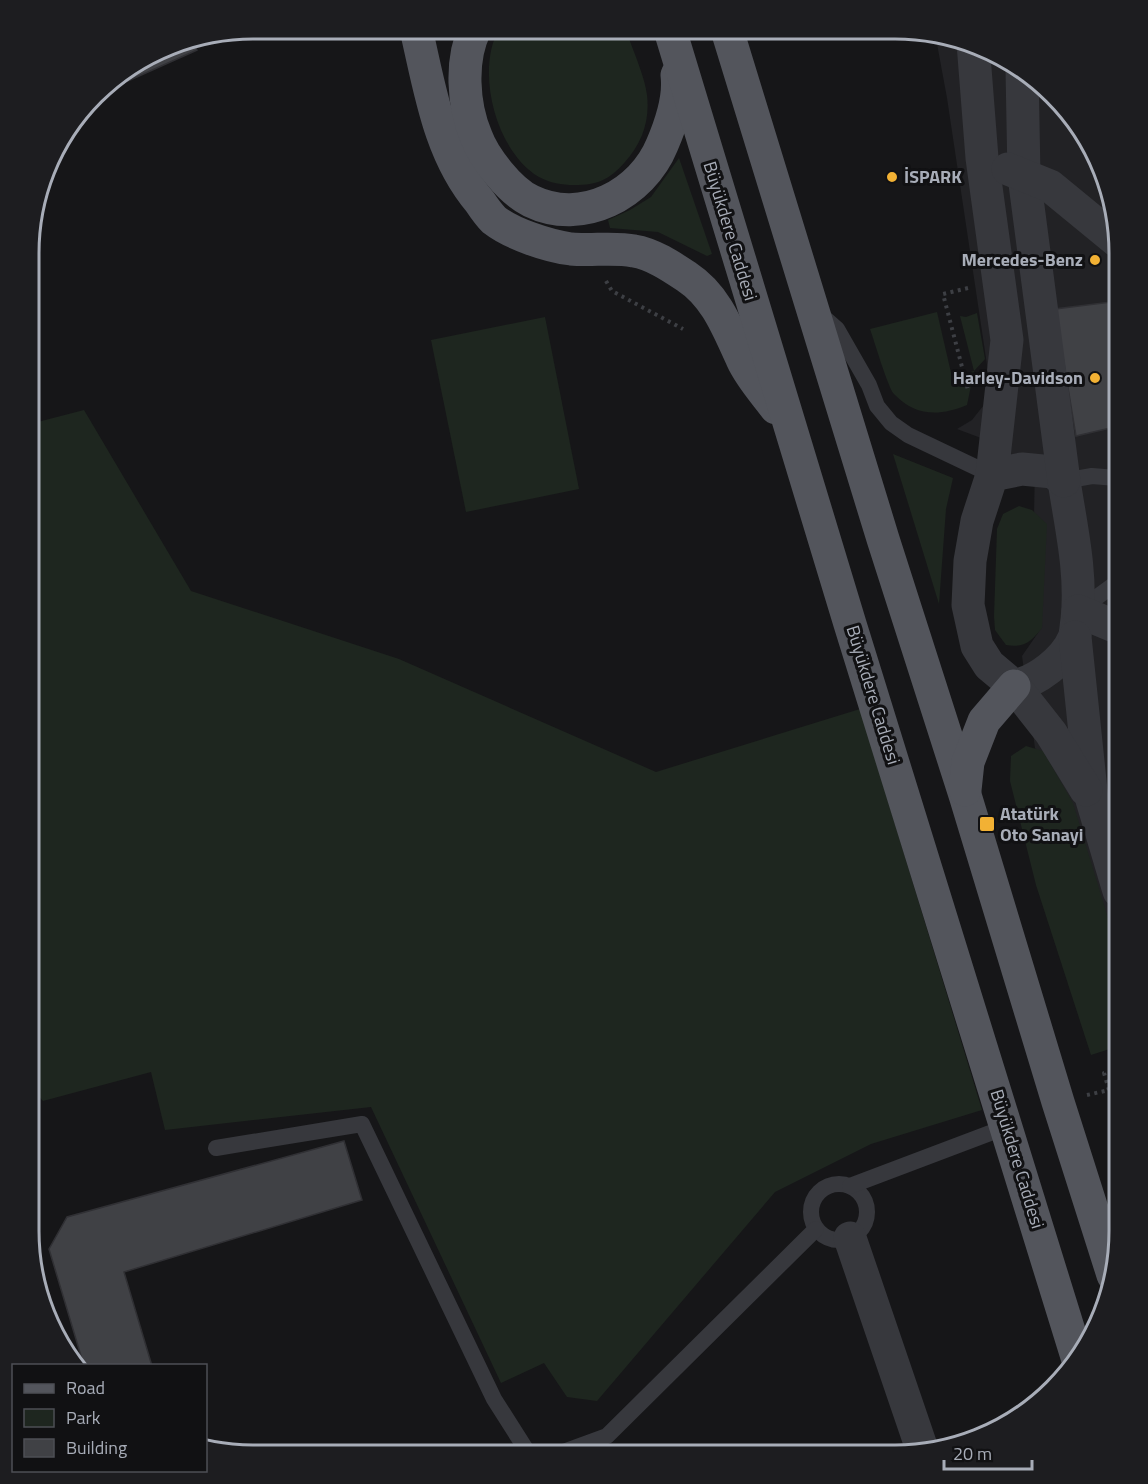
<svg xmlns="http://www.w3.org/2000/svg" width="1148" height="1484" font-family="'Titillium Web',sans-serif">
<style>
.built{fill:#222225}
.green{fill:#1e261f}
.building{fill:#404145;stroke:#303034;stroke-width:1.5}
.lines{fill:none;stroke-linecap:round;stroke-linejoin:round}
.path{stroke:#3d3f44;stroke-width:4;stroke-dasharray:3 4.5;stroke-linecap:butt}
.service{stroke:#37383d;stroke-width:16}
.minor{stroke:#37383d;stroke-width:33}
.primary{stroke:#53555c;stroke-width:33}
.poi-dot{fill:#f2b134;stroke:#111113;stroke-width:2}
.labels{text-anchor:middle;stroke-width:6;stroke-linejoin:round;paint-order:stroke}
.poi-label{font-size:18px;font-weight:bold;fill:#a8adb8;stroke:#111113;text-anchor:start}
.street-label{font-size:18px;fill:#a8adb8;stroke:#111113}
.rim{fill:none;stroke:#a8adb8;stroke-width:3}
</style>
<rect width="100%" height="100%" fill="#161618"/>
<polygon class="built" points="935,33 981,45 1031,75 1096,153 1119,253 1119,973 1062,799 1035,748 1022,656 1040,630 1034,516 1035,462 1009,460 1005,447 957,429 972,420 987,401 989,378 947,98"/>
<g class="green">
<path d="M499 29 626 30C632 48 645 77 647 95 650 121 642 143 625 162 609 180 598 185 574 185 562 185 550 183 539 177 496 152 475 71 499 29Z"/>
<polygon points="679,158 712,254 707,256 658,232 610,228 608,220 630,210 651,197"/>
<path d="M937 312 952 377 974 371 960 316 966 317 977 313 985 359 974 371 967 405C940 416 916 417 894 394 888 388 874 340 870 329Z"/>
<polygon points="545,317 579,489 466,512 431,340"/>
<polygon points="84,410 191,591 399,659 656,772 860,709 982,1110 871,1144 775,1192 597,1401 567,1397 544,1363 501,1383 371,1107 165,1130 151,1072 43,1101 29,1086 30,424"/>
<polygon points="893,454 953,478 946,509 939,604"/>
<path d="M1019 506 1032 510 1047 524 1042 628C1031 642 1024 648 1006 645L995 630 994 616 997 529 1003 514Z"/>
<polygon points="1026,746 1043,751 1073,803 1119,954 1119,1046 1091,1055 1036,885 1010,781 1011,756"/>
</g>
<g class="building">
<polygon points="192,39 197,50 119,85 116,78 181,41"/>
<polygon points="1119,301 1119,426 1076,436 1055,309"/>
<polygon points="344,1141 362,1200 124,1272 152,1366 84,1366 49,1249 67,1217"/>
</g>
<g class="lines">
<g class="path">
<polyline points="606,281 612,291 683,329"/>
<polyline points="968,288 943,294 968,390"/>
<polyline points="1087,1095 1109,1090 1104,1073 1112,1071 1118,1093"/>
</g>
<g class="service">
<polyline points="820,314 837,329 869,385 877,406 891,423 908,435 992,475"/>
<polyline points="1064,481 1092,476 1116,478 1119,481"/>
<polyline points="1078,611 1119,581"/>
<polyline points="216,1148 362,1124 494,1399 529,1454"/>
<circle cx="839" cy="1212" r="28"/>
<polyline points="850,1186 1006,1127"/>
<polyline points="555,1455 607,1436 816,1229"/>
</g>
<g class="minor">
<path d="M973 43 982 158 1007 340 992 475 977 521 970 561 968 605 977 646 989 665 1014 686C1037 681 1065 660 1074 638 1076 633 1076 625 1077 620 1082 573 1071 527 1064 481L1053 472 1022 469 992 475"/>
<polyline points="1022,69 1024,176 1064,481"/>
<polyline points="1008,169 1050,186 1117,241"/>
<polyline points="1078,611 1119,628"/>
<polyline points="1075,637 1092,800 1119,891"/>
<polyline points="1014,686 1051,733 1086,790"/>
<polyline points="850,1238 922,1449"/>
</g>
<g class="primary">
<path d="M416 29C430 89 439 154 480 202 484 208 489 215 494 220 512 234 548 246 571 249 591 251 614 247 634 251 653 254 672 267 687 277 716 296 728 329 742 359 750 377 764 392 776 408"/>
<path d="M475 29C460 60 463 105 476 136 484 158 510 191 531 201 582 226 642 194 662 145 671 124 680 99 677 75"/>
<polyline points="670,30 850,624 1078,1360"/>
<polyline points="727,30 883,539 965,795 1058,1102 1113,1275"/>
<polyline points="965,790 968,762 984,721 1014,686"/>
</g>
</g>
<g class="poi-dot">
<circle cx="892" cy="177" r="6"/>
<circle cx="1095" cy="260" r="6"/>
<circle cx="1095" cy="378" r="6"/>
<rect x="979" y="816" width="16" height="16" rx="3"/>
</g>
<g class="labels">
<g class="poi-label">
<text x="904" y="183">İSPARK</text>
<text x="1083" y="266" text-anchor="end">Mercedes-Benz</text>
<text x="1083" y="384" text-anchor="end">Harley-Davidson</text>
<text x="1000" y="820">Atatürk<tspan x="1000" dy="21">Oto Sanayi</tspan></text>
</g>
<g class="street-label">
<text transform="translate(730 231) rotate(73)" y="6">Büyükdere Caddesi</text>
<text transform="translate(873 695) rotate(73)" y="6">Büyükdere Caddesi</text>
<text transform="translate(1017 1159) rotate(73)" y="6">Büyükdere Caddesi</text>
</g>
</g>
<path d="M0 0H1148V1484H0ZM253 39H895A214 214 0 0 1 1109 253V1231A214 214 0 0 1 895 1445H253A214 214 0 0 1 39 1231V253A214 214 0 0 1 253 39Z" fill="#1d1d20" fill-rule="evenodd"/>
<path class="rim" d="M253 39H895A214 214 0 0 1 1109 253V1231A214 214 0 0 1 895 1445H253A214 214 0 0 1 39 1231V253A214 214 0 0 1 253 39Z"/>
<rect x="12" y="1364" width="195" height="108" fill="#111113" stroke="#4d4f55" stroke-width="1.5"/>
<rect x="24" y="1384" width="30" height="9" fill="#53555c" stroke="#4d4f55" stroke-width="1.5"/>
<text x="66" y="1394" font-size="18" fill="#a8adb8">Road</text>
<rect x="24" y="1409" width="30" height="18" fill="#1e261f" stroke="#4d4f55" stroke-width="1.5"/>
<text x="66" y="1424" font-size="18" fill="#a8adb8">Park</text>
<rect x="24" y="1439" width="30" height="18" fill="#404145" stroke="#4d4f55" stroke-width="1.5"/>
<text x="66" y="1454" font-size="18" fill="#a8adb8">Building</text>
<path d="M944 1460v9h88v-9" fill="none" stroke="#a8adb8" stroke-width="3"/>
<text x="953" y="1460" font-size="18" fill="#a8adb8" stroke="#111113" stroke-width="4.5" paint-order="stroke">20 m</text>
</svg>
